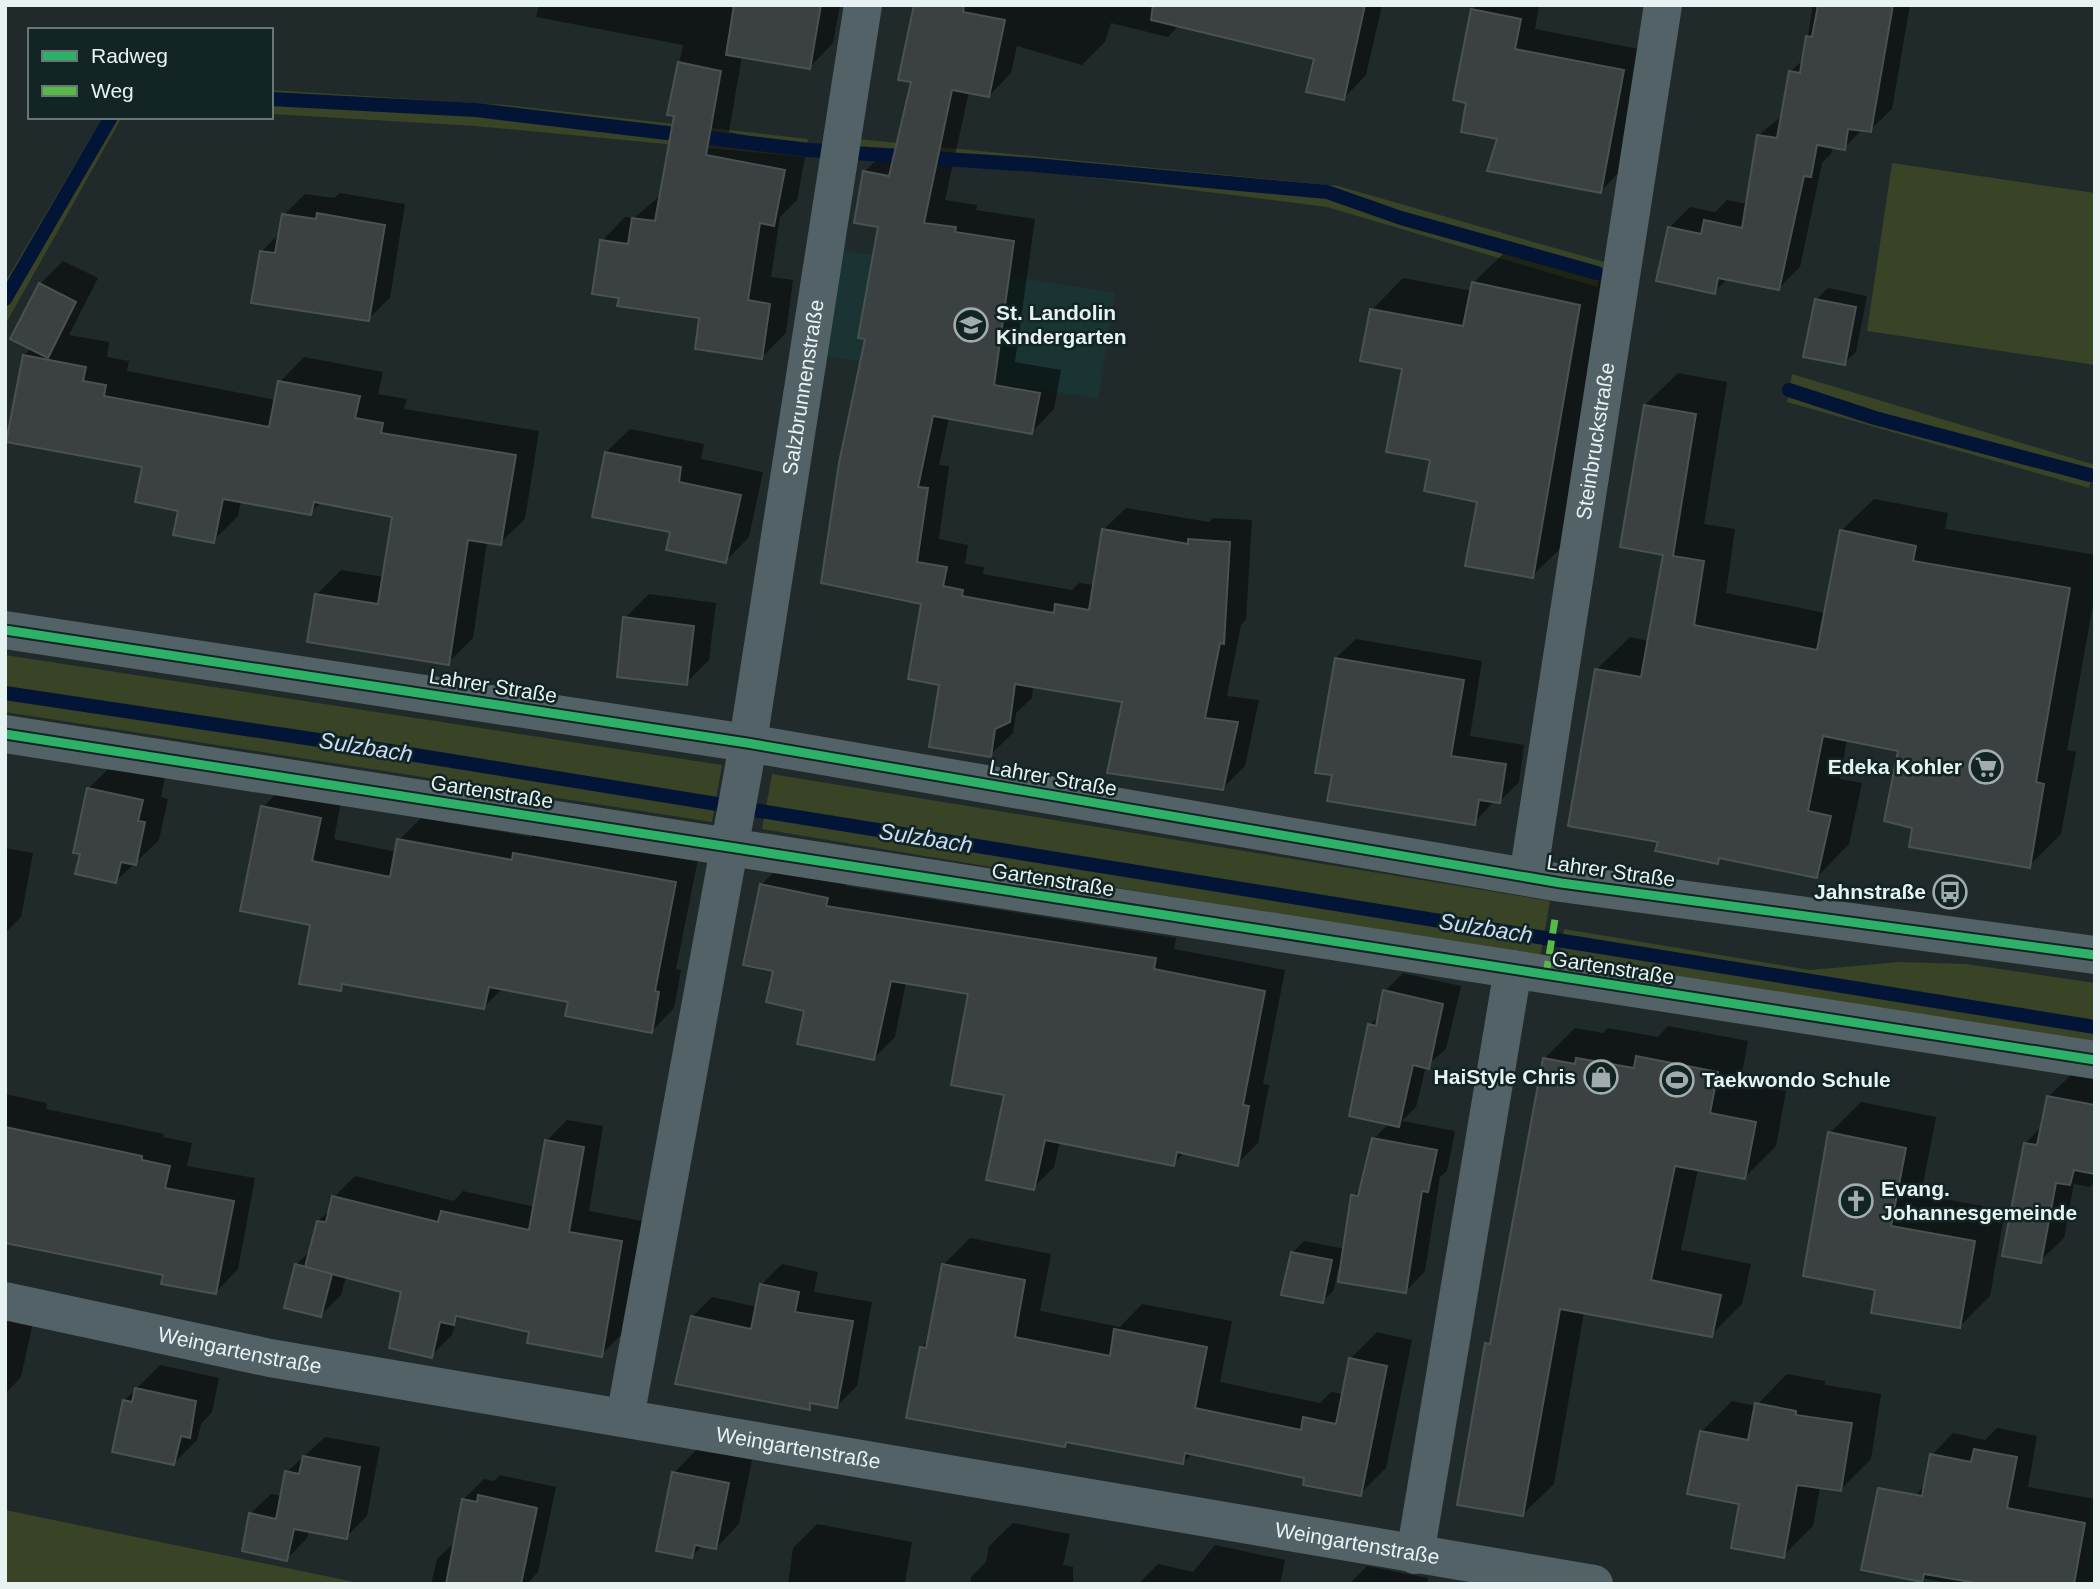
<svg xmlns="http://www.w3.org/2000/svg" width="2100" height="1589" font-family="Helvetica,sans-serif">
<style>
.built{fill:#193432}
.green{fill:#394325}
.shadow{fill:#0007}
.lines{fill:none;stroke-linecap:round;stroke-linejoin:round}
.stream{stroke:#031536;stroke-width:14}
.building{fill:#3a4140;stroke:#4a5250;stroke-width:2}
.minor{stroke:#536267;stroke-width:38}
.tertiary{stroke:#536267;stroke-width:38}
.quiet{stroke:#58b947;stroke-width:7;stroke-dasharray:14 7;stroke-linecap:butt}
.cycleway-casing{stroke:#122524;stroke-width:13}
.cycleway{stroke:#2db169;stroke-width:9}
.labels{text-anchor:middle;stroke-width:5;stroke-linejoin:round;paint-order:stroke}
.poi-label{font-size:21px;font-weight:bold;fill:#e7f3f2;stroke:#122524;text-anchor:start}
.street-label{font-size:21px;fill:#e7f3f2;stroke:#122524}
.water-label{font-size:23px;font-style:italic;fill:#caddf8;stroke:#122524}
</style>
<rect width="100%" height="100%" fill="#202a2a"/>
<polygon class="built" points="844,250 1115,293 1098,399 827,356"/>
<g class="green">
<polygon points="271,90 506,105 808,139 804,157 475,126 271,114"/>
<polygon points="103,117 122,117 5,325 5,282"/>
<polygon points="858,139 1338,186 1604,262 1597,287 1327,207 1040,171 857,159"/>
<polygon points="1892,163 2095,193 2095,365 1867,331"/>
<polygon points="1792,374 2095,465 2089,488 1787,402"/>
<polygon points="5,655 722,765 712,822 5,712"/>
<polygon points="772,774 1550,901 1540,958 762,829"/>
<polygon points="1564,929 1810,970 1900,962 1966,964 2095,983 2095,1046 1559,959"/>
<polygon points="5,1510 364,1584 5,1584"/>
</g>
<g class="shadow">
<polygon points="539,5 840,5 833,43 810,67 742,56 729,132 807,147 797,200 780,217 771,277 793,280 786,333 762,357 701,317 621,296 602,241 625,217 634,218 661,195 676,115 669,114 683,45 536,17"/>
<polygon points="915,5 1382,5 1366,75 1344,98 1316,58 1179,25 1168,37 1111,23 1105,42 1082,65 1017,46 1011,73 989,96 969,92 945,200 977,205 976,210 1035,219 1015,362 1061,370 1054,409 1032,432 949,417 939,465 949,466 939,539 968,545 965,564 984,567 983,574 1072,590 1079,583 1094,585 1103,530 1126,508 1209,522 1213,518 1252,520 1246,619 1241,625 1227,696 1259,700 1245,766 1222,789 1124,700 1033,686 1032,698 1016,713 1013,733 990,755 941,683 867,338 880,226 864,172 887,150 897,151 913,81"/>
<polygon points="1477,5 1539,5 1535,29 1644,50 1621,170 1601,191 1468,102 1472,10"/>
<polygon points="1813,5 1910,5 1892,109 1870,130 1863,129 1844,148 1833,146 1831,154 1822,163 1800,267 1779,288 1728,278 1714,292 1669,228 1690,207 1715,212 1727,200 1748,204 1759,135 1783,115 1790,72 1804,59"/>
<polygon points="340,193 405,204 390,298 368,319 261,252 281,232 284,215 305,194 334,198"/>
<polygon points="1505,252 1611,274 1564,545 1532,576 1479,500 1432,459 1404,368 1372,310 1403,278 1472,291 1473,283"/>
<polygon points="63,261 98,278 69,335 109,342 107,357 129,361 127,371 276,400 280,382 304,357 383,372 378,394 407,399 404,409 539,431 525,519 500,543 487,541 473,638 448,663 317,594 341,570 384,577 394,515 322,501 310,513 241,501 238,516 213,541 180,509 145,466 24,355 32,348 40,284"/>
<polygon points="1828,288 1867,296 1856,352 1844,363 1816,300"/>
<polygon points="1678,373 1727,382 1704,524 1735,529 1726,593 1825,613 1841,531 1874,499 1948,513 1945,529 2095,555 2095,593 2067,750 2076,752 2061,834 2029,866 1914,827 1900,749 1847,739 1840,779 1862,783 1849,844 1817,877 1722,857 1717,862 1660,841 1597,669 1630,637 1649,641 1665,553 1645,405"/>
<polygon points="630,429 704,444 701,459 763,472 749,537 726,561 672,531 606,452"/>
<polygon points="649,594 716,603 709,660 686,683 625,618"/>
<polygon points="1356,639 1482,661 1470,736 1524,745 1519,782 1499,802 1494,801 1474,823 1336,658"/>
<polygon points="112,765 165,777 161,797 168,799 159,840 116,881 89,788"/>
<polygon points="285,785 342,796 334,839 396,852 399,840 421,818 531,837 537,831 698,859 676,969 681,970 674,1008 652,1031 570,1001 503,988 484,1007 346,983 340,989 263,807"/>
<polygon points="5,848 33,853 21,917 5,933"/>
<polygon points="782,864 848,877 846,886 1176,938 1174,949 1285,970 1263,1084 1269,1085 1258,1143 1237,1164 1185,1152 1173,1164 1060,1141 1054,1167 1033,1188 1006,1093 970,993 906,982 895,1037 874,1058 806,1009 775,970 761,885"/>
<polygon points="1403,973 1461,986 1446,1049 1426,1066 1416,1107 1402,1121 1455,1131 1447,1171 1440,1177 1425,1271 1406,1291 1338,1269 1334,1290 1323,1301 1292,1253 1304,1241 1345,1249 1353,1196 1362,1187 1373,1139 1390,1123 1370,1025 1380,1015 1385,991"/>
<polygon points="1668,1026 1748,1041 1740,1083 1786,1091 1776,1146 1745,1177 1698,1169 1681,1250 1751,1264 1742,1304 1711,1335 1584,1312 1554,1484 1523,1514 1487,1344 1493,1338 1544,1059 1575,1028 1603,1033 1608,1028 1658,1037"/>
<polygon points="2072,1074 2095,1078 2095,1182 2090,1187 2074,1184 2064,1238 2040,1261 2025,1144 2042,1126 2048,1097"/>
<polygon points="5,1094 47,1103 46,1109 164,1134 163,1137 192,1143 187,1166 255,1178 238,1269 216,1292 165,1274 5,1240"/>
<polygon points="1861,1102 1936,1117 1921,1195 2005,1210 1990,1296 1959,1327 1877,1289 1830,1133"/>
<polygon points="567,1120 603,1126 589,1211 642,1221 622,1334 601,1355 531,1330 461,1316 456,1320 452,1335 431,1356 403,1290 346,1276 341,1295 321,1315 296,1265 311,1250 318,1221 331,1209 334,1197 355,1176 454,1201 463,1191 535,1207 546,1141"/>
<polygon points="970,1238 1051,1254 1040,1311 1120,1327 1142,1304 1232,1321 1220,1382 1320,1403 1331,1392 1343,1394 1350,1359 1377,1332 1412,1340 1386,1468 1360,1494 1306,1477 1192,1453 1183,1463 1069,1440 1064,1446 921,1348 929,1340 943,1265"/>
<polygon points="782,1264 818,1272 814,1292 872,1302 857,1386 837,1406 815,1402 809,1408 692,1317 712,1297 757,1307 762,1284"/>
<polygon points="5,1307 35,1313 21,1377 5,1394"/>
<polygon points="160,1365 219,1378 212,1412 201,1424 197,1440 174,1463 124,1401"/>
<polygon points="1787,1374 1825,1381 1825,1385 1881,1394 1871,1459 1841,1489 1820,1487 1813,1526 1783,1556 1702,1431 1732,1401 1756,1406"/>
<polygon points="1997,1428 2037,1436 2028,1487 2095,1499 2095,1584 1954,1584 1901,1574 1915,1496 1926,1484 1932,1455 1953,1433 1985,1440"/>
<polygon points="325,1437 380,1447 367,1516 346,1537 309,1530 307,1538 287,1559 250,1514 271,1494 282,1496 287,1472"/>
<polygon points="697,1449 752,1460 739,1524 716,1548 703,1545 692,1556 674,1473"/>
<polygon points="500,1475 556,1487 538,1572 527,1584 431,1584 437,1559 456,1541 463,1500 484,1479 494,1481"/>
<polygon points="1013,1523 1070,1534 1063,1565 1073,1567 1073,1584 970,1584 971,1577 986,1562 989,1546"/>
<polygon points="817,1524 912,1542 905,1582 788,1584 793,1548"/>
<polygon points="1215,1545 1285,1560 1280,1584 1138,1584 1158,1564 1193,1572"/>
<polygon points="1367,1566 1428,1578 1427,1584 1349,1584"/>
</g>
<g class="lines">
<g class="stream">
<polyline points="271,99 476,110 809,150 1035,165 1327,192 1401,218 1597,273"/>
<polyline points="5,299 111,117"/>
<polyline points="1789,390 1875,418 2090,475"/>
<polyline points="5,693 359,746 2095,1027"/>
</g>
</g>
<g class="building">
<polygon points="734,5 821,5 810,69 726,55"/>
<polygon points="914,5 964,5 963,12 1005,20 989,97 952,90 924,223 956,227 955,232 1014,241 994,385 1040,393 1032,434 933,416 918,487 928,488 917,562 947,567 943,586 963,590 962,596 1054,613 1055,604 1089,610 1102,529 1188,544 1188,539 1230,542 1224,644 1220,643 1205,718 1238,722 1223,790 1107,773 1122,702 1015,684 1010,722 995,729 991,757 929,747 939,685 908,679 921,604 821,583 839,463 865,339 858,338 878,227 854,223 863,171 889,176 911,82 898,80"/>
<polygon points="1153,5 1365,5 1344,100 1306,92 1314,59 1151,20"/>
<polygon points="1818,5 1893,5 1871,132 1848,129 1845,150 1817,145 1811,177 1804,176 1779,290 1718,278 1715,294 1656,281 1668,227 1701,234 1704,220 1742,228 1757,135 1777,138 1789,71 1800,73 1806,36 1812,37"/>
<polygon points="1471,9 1521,19 1515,49 1624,70 1601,193 1487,171 1497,139 1461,132 1466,103 1453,100"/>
<polygon points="678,62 721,71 706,155 785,170 774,226 760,223 748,300 770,304 762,359 695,349 699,318 617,306 619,298 592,294 600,240 628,244 632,218 655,221 674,116 667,115"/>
<polygon points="317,213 385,225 369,321 251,303 260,251 275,253 282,214 316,219"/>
<polygon points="1472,282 1580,305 1533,578 1465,566 1477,502 1424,491 1430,460 1386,452 1402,369 1360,361 1370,309 1463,326"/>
<polygon points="39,283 76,302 48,358 10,339"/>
<polygon points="1815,299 1856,307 1845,365 1803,357"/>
<polygon points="23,355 86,367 83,381 106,385 104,396 269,427 278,381 360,396 355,418 383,423 381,433 516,455 501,545 468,540 449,665 307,642 315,594 378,604 392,517 314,502 311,515 223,499 214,543 173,535 178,511 135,502 142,467 6,442"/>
<polygon points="1644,405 1696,414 1673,556 1704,561 1694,625 1817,650 1840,530 1916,546 1913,561 2070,588 2036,782 2044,784 2030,868 1909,847 1912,828 1884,821 1898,751 1823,736 1808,811 1831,816 1817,878 1719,858 1718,864 1655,851 1658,842 1568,826 1595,669 1641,677 1663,555 1620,547"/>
<polygon points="605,452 681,467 679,482 741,495 726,563 666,550 670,532 592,517"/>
<polygon points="623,617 694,626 687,685 617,677"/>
<polygon points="1335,658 1464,680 1451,756 1506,764 1500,803 1479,800 1475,825 1327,801 1332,775 1315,773"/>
<polygon points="87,788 143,800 138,821 145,822 136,865 121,862 116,883 75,874 80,854 73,853"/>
<polygon points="261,806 321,818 312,861 390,877 397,839 512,860 513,853 676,882 655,991 659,992 652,1033 565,1016 568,1002 489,987 484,1009 342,984 341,991 299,984 310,925 240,911"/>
<polygon points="760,884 828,898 826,906 1156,958 1154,969 1265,991 1243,1105 1249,1106 1238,1166 1177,1152 1174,1166 1045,1140 1034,1190 986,1180 1004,1095 951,1085 968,994 891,981 874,1060 797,1044 804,1011 766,1002 773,971 743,965"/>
<polygon points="1383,990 1443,1004 1429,1069 1413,1065 1399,1127 1349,1116 1368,1024 1376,1026"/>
<polygon points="1636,1056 1718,1072 1710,1113 1756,1122 1745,1179 1675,1166 1651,1280 1721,1295 1712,1337 1560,1309 1523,1516 1457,1505 1485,1343 1490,1344 1543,1058 1575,1064 1576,1058 1634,1068"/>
<polygon points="2047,1096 2095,1105 2095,1174 2074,1170 2070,1185 2056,1183 2041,1263 2002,1256 2024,1143 2037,1145"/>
<polygon points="5,1127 142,1156 142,1160 170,1166 165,1188 234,1201 216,1294 161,1284 163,1275 5,1243"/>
<polygon points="1828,1132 1906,1148 1891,1226 1975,1241 1960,1328 1871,1313 1875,1290 1803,1276"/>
<polygon points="1372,1138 1437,1150 1428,1192 1422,1191 1406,1293 1338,1282 1351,1195 1358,1196"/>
<polygon points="545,1140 584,1147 569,1232 622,1241 602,1357 527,1343 529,1332 456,1316 454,1325 440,1322 432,1358 389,1348 401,1292 305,1267 317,1221 326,1222 332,1196 438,1222 441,1211 529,1230"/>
<polygon points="1291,1252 1332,1260 1323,1303 1281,1295"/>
<polygon points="295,1264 332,1274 321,1317 284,1308"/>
<polygon points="942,1264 1025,1280 1015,1337 1110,1356 1114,1329 1207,1347 1195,1408 1301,1430 1303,1417 1336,1424 1349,1358 1387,1366 1361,1496 1303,1485 1304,1478 1185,1453 1183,1464 1066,1442 1065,1447 906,1418 920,1347 926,1348"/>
<polygon points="760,1284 799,1292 795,1312 853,1321 837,1408 810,1403 810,1410 675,1384 691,1316 751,1329"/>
<polygon points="135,1388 196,1401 190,1438 181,1436 174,1465 112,1452 123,1400 132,1402"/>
<polygon points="1755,1403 1796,1411 1796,1415 1852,1423 1841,1491 1797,1485 1784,1558 1731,1548 1739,1504 1687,1494 1700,1431 1748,1440"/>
<polygon points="1974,1449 2017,1457 2007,1508 2085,1523 2074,1584 1982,1584 1924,1574 1922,1582 1861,1570 1878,1488 1922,1496 1930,1454 1971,1462"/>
<polygon points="303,1456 360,1467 347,1539 294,1529 287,1561 242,1551 249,1513 276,1519 285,1471 299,1474"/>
<polygon points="672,1472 729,1483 716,1549 695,1545 692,1558 656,1551"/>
<polygon points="478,1495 537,1508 521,1584 446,1584 462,1499 477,1502"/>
</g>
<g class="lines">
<g class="minor">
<polyline points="5,734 2095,1060"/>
<path id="s1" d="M1528 877 1663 5"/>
<path id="s2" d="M5 1301 270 1358 1594 1584"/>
<path id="s3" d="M625 1418 744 767 863 5"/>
<polyline points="1415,1555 1513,969"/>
</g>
<polyline class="tertiary" points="5,630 747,743 1561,883 2095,955"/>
<polyline class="quiet" points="1546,975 1555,919"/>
<defs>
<g id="cycleway">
<polyline points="5,630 747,743 1561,883 2095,955"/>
<polyline points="5,734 2095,1060"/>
</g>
</defs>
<use href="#cycleway" class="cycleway-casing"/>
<use href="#cycleway" class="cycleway"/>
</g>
<defs>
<symbol id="school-ring" viewBox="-11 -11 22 22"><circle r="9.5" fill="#122524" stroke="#a1adac" stroke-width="1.5"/><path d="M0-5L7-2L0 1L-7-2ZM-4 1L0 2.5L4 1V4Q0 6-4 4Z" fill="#a1adac"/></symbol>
<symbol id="supermarket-ring" viewBox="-11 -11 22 22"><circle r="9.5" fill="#122524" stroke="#a1adac" stroke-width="1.5"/><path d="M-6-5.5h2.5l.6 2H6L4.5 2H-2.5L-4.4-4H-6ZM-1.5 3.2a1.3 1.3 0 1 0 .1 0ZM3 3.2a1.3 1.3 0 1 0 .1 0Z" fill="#a1adac"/></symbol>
<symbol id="bus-ring" viewBox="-11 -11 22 22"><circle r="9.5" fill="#122524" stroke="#a1adac" stroke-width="1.5"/><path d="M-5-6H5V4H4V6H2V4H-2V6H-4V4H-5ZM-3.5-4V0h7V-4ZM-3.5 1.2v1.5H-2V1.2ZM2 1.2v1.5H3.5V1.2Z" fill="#a1adac"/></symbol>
<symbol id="shop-ring" viewBox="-11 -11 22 22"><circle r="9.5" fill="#122524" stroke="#a1adac" stroke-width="1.5"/><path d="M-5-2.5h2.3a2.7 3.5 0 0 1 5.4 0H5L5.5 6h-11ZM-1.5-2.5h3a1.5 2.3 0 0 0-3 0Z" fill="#a1adac"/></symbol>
<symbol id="stadium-ring" viewBox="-11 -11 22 22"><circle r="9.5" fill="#122524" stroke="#a1adac" stroke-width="1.5"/><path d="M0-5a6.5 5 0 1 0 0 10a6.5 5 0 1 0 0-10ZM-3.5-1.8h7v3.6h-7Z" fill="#a1adac"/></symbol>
<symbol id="church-ring" viewBox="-11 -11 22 22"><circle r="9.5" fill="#122524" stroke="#a1adac" stroke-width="1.5"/><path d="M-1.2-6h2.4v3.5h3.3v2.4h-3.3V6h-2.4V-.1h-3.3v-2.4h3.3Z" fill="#a1adac"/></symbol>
</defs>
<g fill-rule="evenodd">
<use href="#school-ring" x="952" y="306" width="38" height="38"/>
<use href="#supermarket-ring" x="1967" y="748" width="38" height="38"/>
<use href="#bus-ring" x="1931" y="873" width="38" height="38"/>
<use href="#shop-ring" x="1582" y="1058" width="38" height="38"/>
<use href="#stadium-ring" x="1658" y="1061" width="38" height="38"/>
<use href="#church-ring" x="1837" y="1182" width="38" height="38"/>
</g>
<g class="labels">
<g class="poi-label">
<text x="996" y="320">St. Landolin<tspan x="996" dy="24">Kindergarten</tspan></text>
<text x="1962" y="774" text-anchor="end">Edeka Kohler</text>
<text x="1926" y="899" text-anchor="end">Jahnstraße</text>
<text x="1576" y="1084" text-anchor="end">HaiStyle Chris</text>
<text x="1702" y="1087">Taekwondo Schule</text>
<text x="1881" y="1196">Evang.<tspan x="1881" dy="24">Johannesgemeinde</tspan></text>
</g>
<g class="street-label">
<text dy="7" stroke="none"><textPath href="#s3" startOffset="1046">Salzbrunnenstraße</textPath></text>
<text dy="7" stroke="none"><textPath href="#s1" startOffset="441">Steinbruckstraße</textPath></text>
<text transform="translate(493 686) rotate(9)" y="7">Lahrer Straße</text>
<text transform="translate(1053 778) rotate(10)" y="7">Lahrer Straße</text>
<text transform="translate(492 792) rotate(9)" y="7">Gartenstraße</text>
<text transform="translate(1611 871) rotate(8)" y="7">Lahrer Straße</text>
<text transform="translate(1053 880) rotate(9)" y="7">Gartenstraße</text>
<text transform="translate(1613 968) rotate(9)" y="7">Gartenstraße</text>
<text dy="7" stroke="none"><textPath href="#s2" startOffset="240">Weingartenstraße</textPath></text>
<text dy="7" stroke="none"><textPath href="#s2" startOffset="807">Weingartenstraße</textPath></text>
<text dy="7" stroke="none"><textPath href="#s2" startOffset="1374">Weingartenstraße</textPath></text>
</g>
<g class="water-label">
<text transform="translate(366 747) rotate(9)" y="8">Sulzbach</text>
<text transform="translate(926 838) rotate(9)" y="8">Sulzbach</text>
<text transform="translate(1486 928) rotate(9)" y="8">Sulzbach</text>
</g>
</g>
<rect width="2100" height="1589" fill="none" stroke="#e7f3f2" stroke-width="14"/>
<rect x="28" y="28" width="245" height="91" fill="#122524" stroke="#677776" stroke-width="2"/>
<rect x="42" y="51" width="35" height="10" fill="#2db169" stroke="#677776" stroke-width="2"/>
<text x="91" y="63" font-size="21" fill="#e7f3f2">Radweg</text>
<rect x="42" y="86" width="35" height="10" fill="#58b947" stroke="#677776" stroke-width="2"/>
<text x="91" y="98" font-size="21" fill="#e7f3f2">Weg</text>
</svg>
